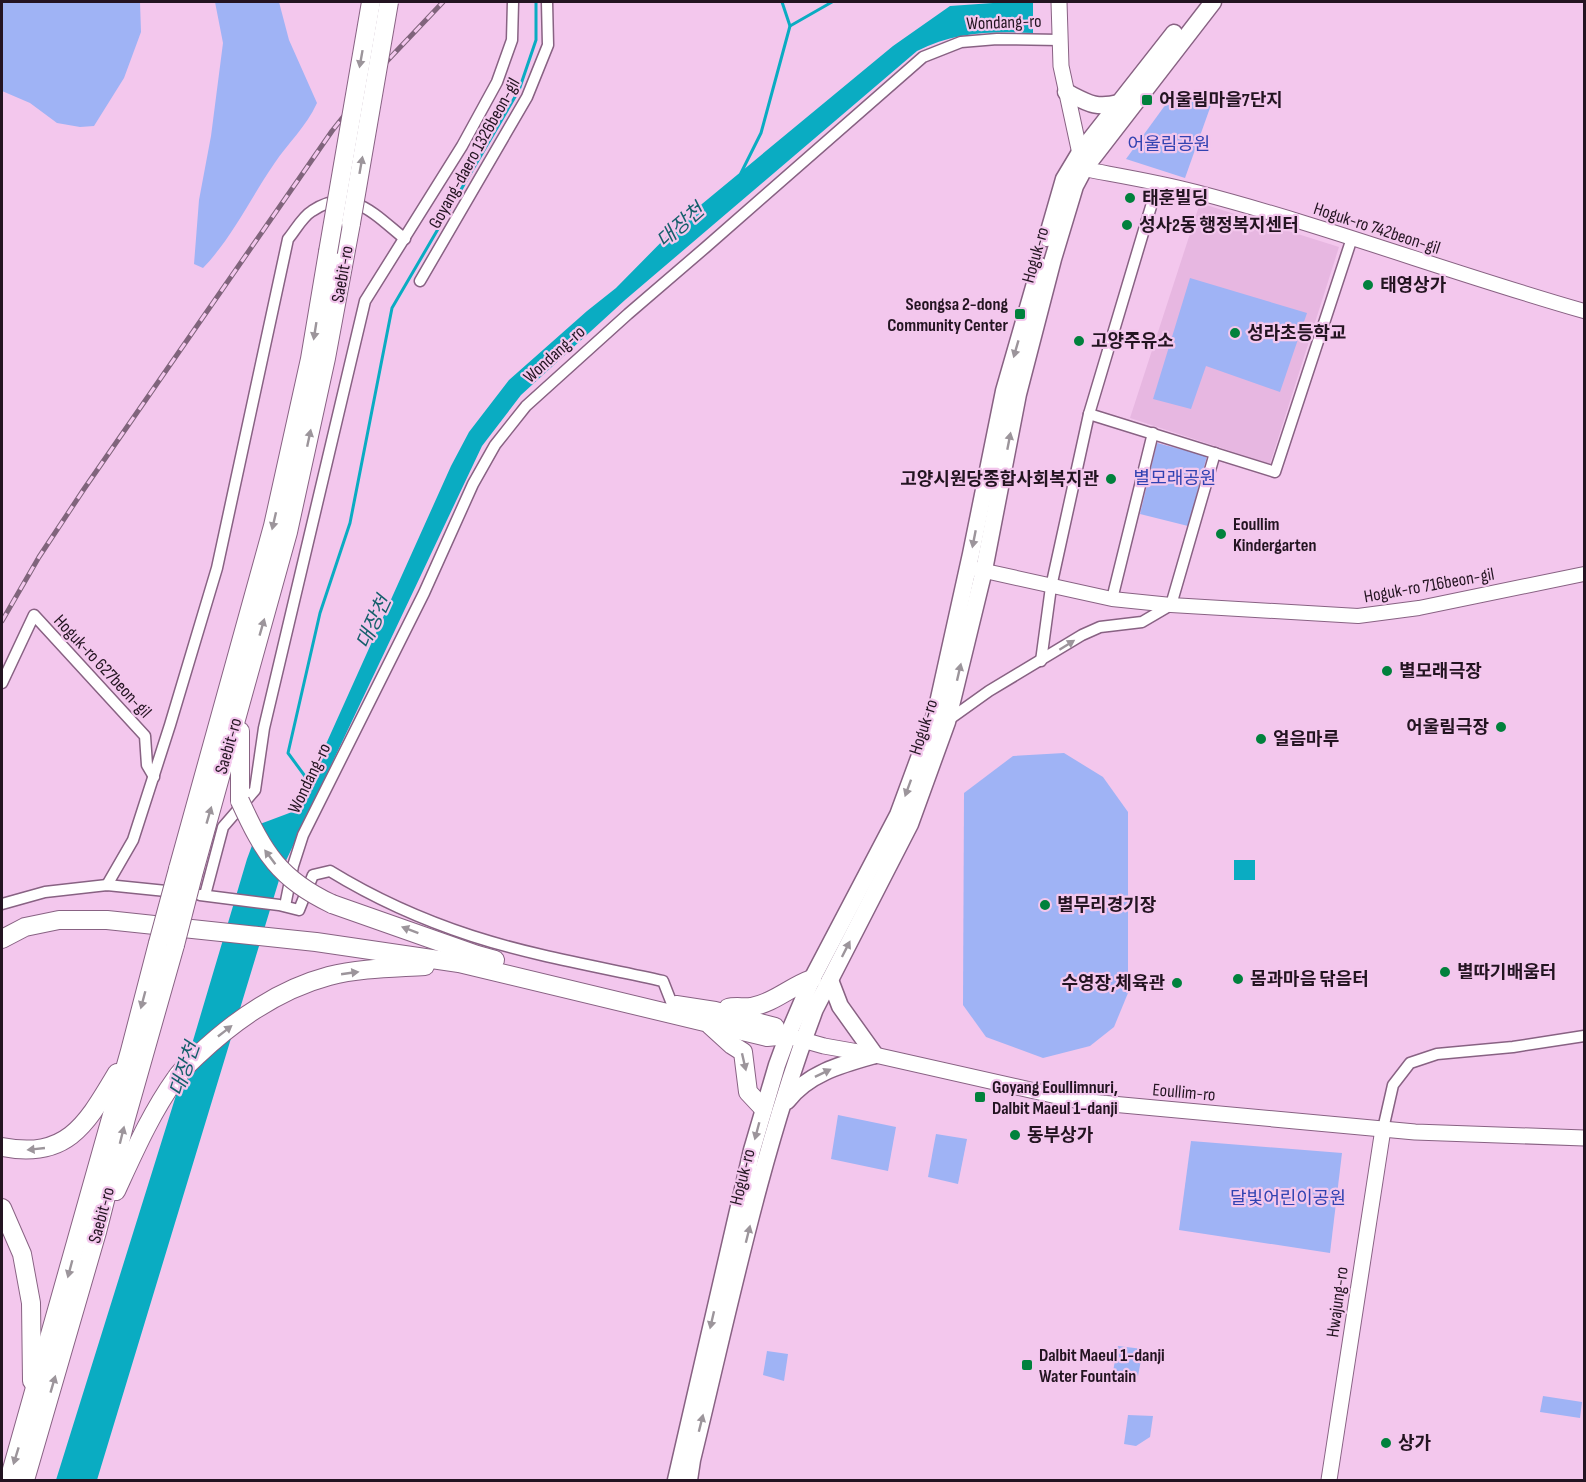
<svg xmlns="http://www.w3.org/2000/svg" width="1586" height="1482" font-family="'Sofia Sans Condensed','Noto Sans KR',sans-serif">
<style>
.built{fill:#e7b7e1}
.green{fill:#9fb3f5}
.water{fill:#0aacc2}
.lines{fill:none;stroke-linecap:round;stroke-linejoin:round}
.stream{stroke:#0aacc2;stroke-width:3}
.minor-casing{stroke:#886283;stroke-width:13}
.tertiary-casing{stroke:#886283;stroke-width:16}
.secondary-casing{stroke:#886283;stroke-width:17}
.primary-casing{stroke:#886283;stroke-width:19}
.trunk-casing{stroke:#886283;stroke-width:20}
.minor{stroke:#fff;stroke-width:10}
.tertiary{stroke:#fff;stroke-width:14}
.secondary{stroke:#fff;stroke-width:15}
.primary{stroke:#fff;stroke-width:16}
.trunk{stroke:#fff;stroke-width:18}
.rail-casing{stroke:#80647c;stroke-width:5}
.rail{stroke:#f3c7ed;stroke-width:3;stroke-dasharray:9;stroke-linecap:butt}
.trunk-bridge-casing{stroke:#886283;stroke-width:20;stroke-linecap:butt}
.trunk-bridge{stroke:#fff;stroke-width:18}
.oneway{fill:#9c959b}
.poi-dot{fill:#00813c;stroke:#f3c7ed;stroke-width:2}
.labels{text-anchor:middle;stroke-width:4.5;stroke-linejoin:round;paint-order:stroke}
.street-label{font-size:18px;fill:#231421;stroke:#f3c7ed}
.poi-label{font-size:18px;font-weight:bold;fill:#231421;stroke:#f3c7ed;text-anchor:start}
.park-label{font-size:18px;fill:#3142b1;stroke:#f3c7ed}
.water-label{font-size:20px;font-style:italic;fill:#155f6b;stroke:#f3c7ed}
</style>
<rect width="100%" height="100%" fill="#f3c7ed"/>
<polygon class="built" points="1200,203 1339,247 1270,464 1130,418"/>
<g class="green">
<polygon points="2,2 140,2 141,32 124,78 94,126 80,127 57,123 30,103 2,91"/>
<path d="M215 2H279L289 40 317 103C306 127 288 143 274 164 250 199 232 238 203 268L194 264 199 200 211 136 223 43Z"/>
<polygon points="1174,93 1211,105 1185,178 1126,159"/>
<polygon points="1190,278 1307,313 1280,392 1206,366 1191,409 1153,399"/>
<polygon points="1157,443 1207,456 1188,526 1140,514"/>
<polygon points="1064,753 1103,777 1128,812 1128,993 1114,1027 1090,1046 1043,1058 986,1037 963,1005 964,793 1013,756"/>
<polygon points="838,1115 896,1127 888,1171 831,1159"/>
<polygon points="936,1134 967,1139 958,1184 928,1177"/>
<polygon points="1191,1141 1342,1153 1330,1253 1179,1230"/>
<polygon points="1118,1346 1143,1349 1138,1376 1113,1371"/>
<polygon points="767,1351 788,1354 784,1381 763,1375"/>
<polygon points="1543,1396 1582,1402 1580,1418 1540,1412"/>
<polygon points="1128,1415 1153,1416 1150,1437 1136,1446 1124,1444"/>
</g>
<g class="water">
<path d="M1007 2H1033V33C992 31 954 32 917 51L625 300 521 395 482 446 283 867 97 1480H56L192 1044 247 859 260 824 292 812 313 773 451 466 469 432 509 380 587 311 616 288 685 218 893 46 950 6Z"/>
<rect x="1234" y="860" width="21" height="20"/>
</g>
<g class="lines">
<g class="stream">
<polyline points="790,26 832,2"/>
<polyline points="741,173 761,133 790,26 782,2"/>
<polyline points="310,783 288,753 320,613 350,523 392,308 519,90 536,40 536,2"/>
</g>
<defs>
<g id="minor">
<polyline points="420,281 527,97 548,45 547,2"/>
<polyline points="1089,414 1275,472 1352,238"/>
<polyline points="1112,599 1153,433"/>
<polyline points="1041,661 1051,587 1089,414 1158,183"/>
<polyline points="2,683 34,615 145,736 147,765 154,777"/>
<polyline points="947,721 989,691 1082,635 1100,627 1142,622 1171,605 1215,453"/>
<path d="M107 885 133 840 170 725 217 568 288 239C295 231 302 217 312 211 351 185 375 215 405 239"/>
<path d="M200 895 279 905 299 910 313 875 330 871C374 898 423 920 472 936 534 956 600 967 663 981L672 1004"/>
<polyline points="205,895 223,827 255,790 264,728 365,301 462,146 497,82 512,40 513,2"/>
<polyline points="2,904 45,892 107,885 176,892"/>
<polyline points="285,906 293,866 303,835 424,593 473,484 495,445 526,406 628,314 706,247 923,57 961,42 997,39 1060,40"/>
<polyline points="1383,1129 1393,1085 1410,1063 1437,1054 1513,1047 1584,1036"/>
</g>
<g id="tertiary">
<path d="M1084 169C1121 176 1159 182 1196 192 1327 226 1454 274 1584 311"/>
<polyline points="976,569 1112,599 1171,605 1358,616 1419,608 1584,574"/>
</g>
<g id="secondary">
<polyline points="1059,2 1061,66 1082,163"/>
<polyline points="792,1037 824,1046 875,1055 1079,1101 1415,1132 1584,1138"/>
<polyline points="1329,1480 1383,1129"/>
</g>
<g id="primary">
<path d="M1066 92C1088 103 1095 109 1119 103"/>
<polyline points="1047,238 1064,179 1079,154 1174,33"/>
<path d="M787 1101C808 1073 843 1064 875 1055L840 1006 830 980"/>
<polyline points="676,1480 752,1150 777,1065 788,1035 812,979 898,815 936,712 971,554 1004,391 1040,266"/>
<path d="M689 1480 692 1460C729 1309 760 1154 815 1009L910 824 947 722 984 570 1018 394 1053 259 1075 186 1084 169 1213 2"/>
</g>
<g id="trunk">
<polyline points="240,731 240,801"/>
<polyline points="178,869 273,526 310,359 328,252"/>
<polyline points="194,871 288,532 326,358 351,223"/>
<polyline points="332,904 477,955 495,960"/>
<polyline points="2,939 25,927 59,920 107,920 316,942 459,963 767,1037 788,1035"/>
<polyline points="676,1005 715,1011 775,1027"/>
<path d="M728 1008C735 1006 744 1008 751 1007 774 1003 791 986 812 979"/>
<polyline points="710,1025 732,1045 743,1052 748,1092 763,1108"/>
<path d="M2 1147C68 1160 87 1123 117 1073"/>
<path d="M116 1191C134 1152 151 1113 176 1078 182 1069 191 1062 198 1055 235 1020 280 989 329 976 360 968 394 968 425 966"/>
<polyline points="2,1208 22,1254 31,1303 32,1381"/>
<polyline points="9,1480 130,1051 158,943"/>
<polyline points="25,1480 97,1232 126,1118 175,945"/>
</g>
</defs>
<use href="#minor" class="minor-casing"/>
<use href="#tertiary" class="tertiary-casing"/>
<use href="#secondary" class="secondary-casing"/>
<use href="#primary" class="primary-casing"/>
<use href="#trunk" class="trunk-casing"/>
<use href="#minor" class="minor"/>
<use href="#tertiary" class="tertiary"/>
<use href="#secondary" class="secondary"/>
<use href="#primary" class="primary"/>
<use href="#trunk" class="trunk"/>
<defs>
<polyline id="rail" points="2,621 39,557 84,489 332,131 388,60 443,2"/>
</defs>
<use href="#rail" class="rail-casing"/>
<use href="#rail" class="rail"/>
<defs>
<g id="trunk-bridge">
<polyline points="351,223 389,2"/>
<polyline points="328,252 371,2"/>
<path d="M240 801C264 853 279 879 332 904"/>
<polyline points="158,943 178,869"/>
<polyline points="175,945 194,871"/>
</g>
</defs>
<use href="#trunk-bridge" class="trunk-bridge-casing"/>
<use href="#trunk-bridge" class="trunk-bridge"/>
</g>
<defs><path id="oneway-solid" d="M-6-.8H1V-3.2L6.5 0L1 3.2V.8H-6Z" transform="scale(1.5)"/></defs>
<g class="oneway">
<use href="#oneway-solid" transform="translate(361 59) rotate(100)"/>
<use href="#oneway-solid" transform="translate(361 165) rotate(-80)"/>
<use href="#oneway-solid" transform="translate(315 331) rotate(99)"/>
<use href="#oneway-solid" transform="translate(1016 349) rotate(106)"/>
<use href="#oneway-solid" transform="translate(309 438) rotate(-78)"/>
<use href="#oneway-solid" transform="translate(1009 441) rotate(-79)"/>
<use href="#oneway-solid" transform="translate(274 521) rotate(103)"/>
<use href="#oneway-solid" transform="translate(974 539) rotate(101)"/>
<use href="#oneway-solid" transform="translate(262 627) rotate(-74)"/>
<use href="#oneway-solid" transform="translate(1067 645) rotate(-32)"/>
<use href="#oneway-solid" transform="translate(959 672) rotate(-77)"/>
<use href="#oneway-solid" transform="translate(908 788) rotate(110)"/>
<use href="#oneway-solid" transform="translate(209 815) rotate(-74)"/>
<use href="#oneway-solid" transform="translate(270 857) rotate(-127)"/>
<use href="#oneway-solid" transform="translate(410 930) rotate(-159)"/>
<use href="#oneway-solid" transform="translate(846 949) rotate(-63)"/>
<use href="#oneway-solid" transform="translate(350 973) rotate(-8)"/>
<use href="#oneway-solid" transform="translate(143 1000) rotate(105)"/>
<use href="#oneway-solid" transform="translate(225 1031) rotate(-38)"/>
<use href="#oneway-solid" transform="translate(744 1062) rotate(77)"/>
<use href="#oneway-solid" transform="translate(823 1073) rotate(-26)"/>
<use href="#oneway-solid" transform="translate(757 1131) rotate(105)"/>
<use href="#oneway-solid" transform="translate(122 1135) rotate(-76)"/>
<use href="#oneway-solid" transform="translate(36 1149) rotate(174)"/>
<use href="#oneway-solid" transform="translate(748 1234) rotate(-76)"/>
<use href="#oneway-solid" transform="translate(70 1269) rotate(105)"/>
<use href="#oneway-solid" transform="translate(712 1320) rotate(103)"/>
<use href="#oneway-solid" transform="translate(53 1384) rotate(-74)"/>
<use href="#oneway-solid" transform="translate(701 1423) rotate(-76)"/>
<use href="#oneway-solid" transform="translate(16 1456) rotate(107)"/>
</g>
<g class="poi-dot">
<rect x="1141" y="94" width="12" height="12" rx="3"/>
<circle cx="1130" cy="198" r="6"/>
<circle cx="1127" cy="225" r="6"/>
<circle cx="1368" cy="285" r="6"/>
<rect x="1014" y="308" width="12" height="12" rx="3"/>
<circle cx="1235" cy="333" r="6"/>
<circle cx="1079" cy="341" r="6"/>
<circle cx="1111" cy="479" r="6"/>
<circle cx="1221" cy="534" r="6"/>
<circle cx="1387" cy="671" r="6"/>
<circle cx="1501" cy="727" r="6"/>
<circle cx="1261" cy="739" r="6"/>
<circle cx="1045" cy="905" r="6"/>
<circle cx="1445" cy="972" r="6"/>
<circle cx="1238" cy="979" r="6"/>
<circle cx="1177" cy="983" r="6"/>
<rect x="974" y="1091" width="12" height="12" rx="3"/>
<circle cx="1015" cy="1135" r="6"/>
<rect x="1021" y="1359" width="12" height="12" rx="3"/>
<circle cx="1386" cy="1443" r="6"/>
</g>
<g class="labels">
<g class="street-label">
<text transform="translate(1004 22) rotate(-2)" y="6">Wondang-ro</text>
<text transform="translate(474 153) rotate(-61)" y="6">Goyang-daero 1326beon-gil</text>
<text transform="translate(1377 228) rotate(18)" y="6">Hoguk-ro 742beon-gil</text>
<text transform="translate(1035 255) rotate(-74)" y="6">Hoguk-ro</text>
<text transform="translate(342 274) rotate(-80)" y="6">Saebit-ro</text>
<text transform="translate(554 354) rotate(-42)" y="6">Wondang-ro</text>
<text transform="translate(1429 585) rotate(-10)" y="6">Hoguk-ro 716beon-gil</text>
<text transform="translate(103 666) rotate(47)" y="6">Hoguk-ro 627beon-gil</text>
<text transform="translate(923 727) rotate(-72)" y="6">Hoguk-ro</text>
<text transform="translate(228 746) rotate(-74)" y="6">Saebit-ro</text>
<text transform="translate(309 778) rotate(-64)" y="6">Wondang-ro</text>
<text transform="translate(1184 1092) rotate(5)" y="6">Eoullim-ro</text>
<text transform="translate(742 1177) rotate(-76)" y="6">Hoguk-ro</text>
<text transform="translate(101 1215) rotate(-75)" y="6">Saebit-ro</text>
<text transform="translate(1337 1302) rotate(-82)" y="6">Hwajung-ro</text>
</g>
<g class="poi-label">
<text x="1159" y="106">어울림마을7단지</text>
<text x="1142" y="204">태훈빌딩</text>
<text x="1139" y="231">성사2동 행정복지센터</text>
<text x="1380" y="291">태영상가</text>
<text x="1008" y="310" text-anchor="end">Seongsa 2-dong<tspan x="1008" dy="21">Community Center</tspan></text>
<text x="1247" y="339">성라초등학교</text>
<text x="1091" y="347">고양주유소</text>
<text x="1099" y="485" text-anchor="end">고양시원당종합사회복지관</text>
<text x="1233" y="530">Eoullim<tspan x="1233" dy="21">Kindergarten</tspan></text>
<text x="1399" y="677">별모래극장</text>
<text x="1489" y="733" text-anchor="end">어울림극장</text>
<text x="1273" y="745">얼음마루</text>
<text x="1057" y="911">별무리경기장</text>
<text x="1457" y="978">별따기배움터</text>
<text x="1250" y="985">몸과마음 닦음터</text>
<text x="1165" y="989" text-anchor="end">수영장,체육관</text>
<text x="992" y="1093">Goyang Eoullimnuri,<tspan x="992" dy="21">Dalbit Maeul 1-danji</tspan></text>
<text x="1027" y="1141">동부상가</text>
<text x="1039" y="1361">Dalbit Maeul 1-danji<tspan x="1039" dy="21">Water Fountain</tspan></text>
<text x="1398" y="1449">상가</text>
</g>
<g class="park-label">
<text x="1169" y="150">어울림공원</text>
<text x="1175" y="484">별모래공원</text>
<text x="1288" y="1204">달빛어린이공원</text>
</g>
<g class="water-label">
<text transform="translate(680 225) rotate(-41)" y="7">대장천</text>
<text transform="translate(373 622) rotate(-65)" y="7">대장천</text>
<text transform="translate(184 1069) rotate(-71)" y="7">대장천</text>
</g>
</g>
<rect width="1586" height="1482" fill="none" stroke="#231421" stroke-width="6"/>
</svg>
